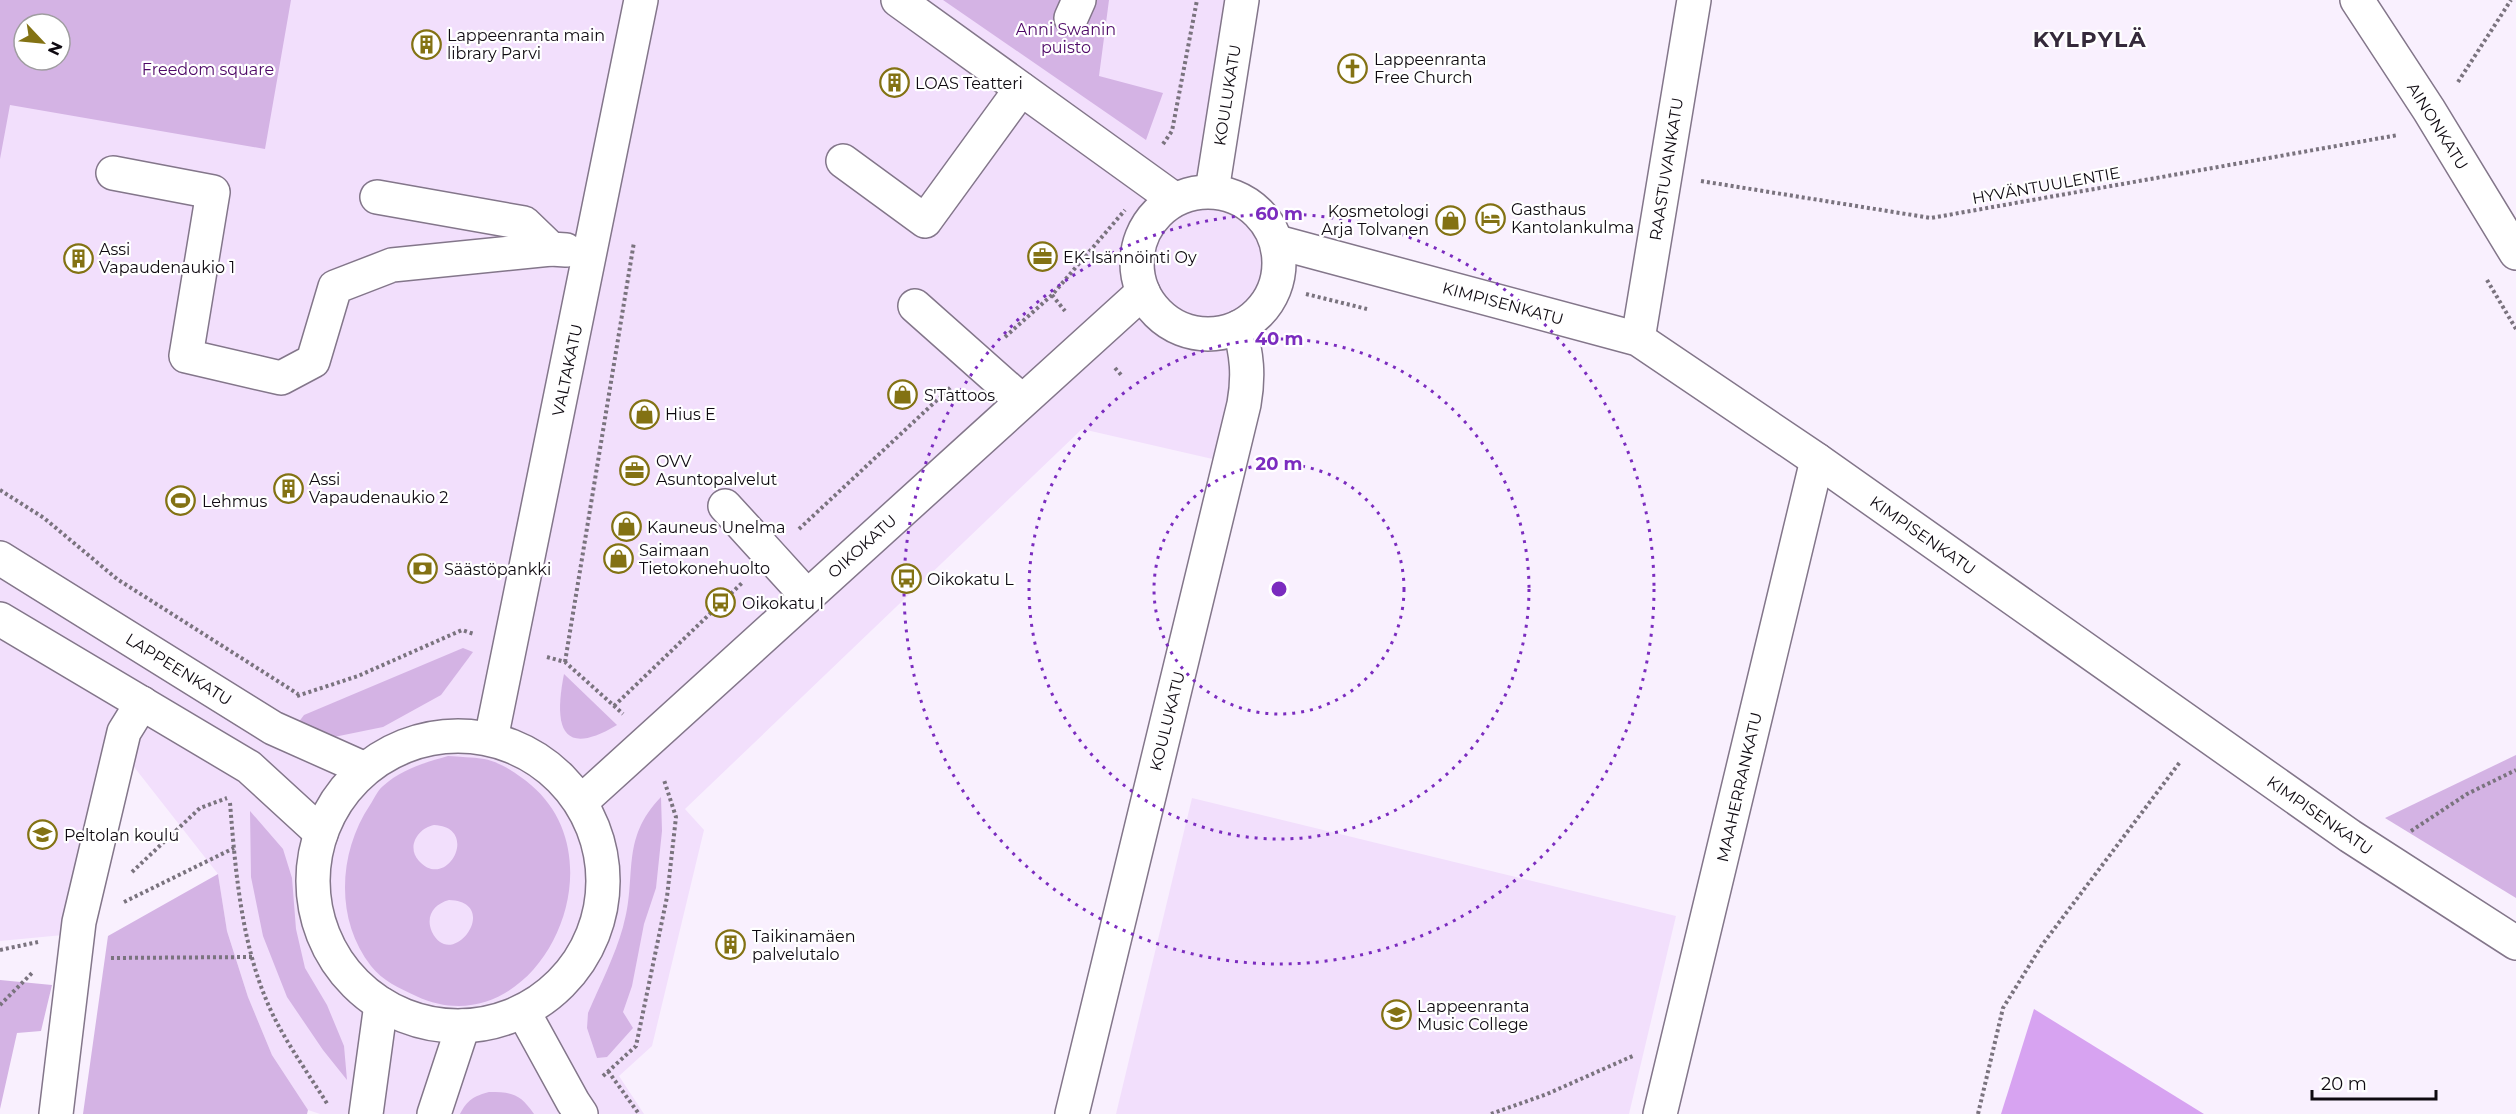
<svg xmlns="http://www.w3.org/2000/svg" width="2516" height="1114" font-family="Montserrat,sans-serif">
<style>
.built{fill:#f2dffc;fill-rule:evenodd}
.green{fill:#d4b3e4;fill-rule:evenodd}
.forest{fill:#d7a3f1}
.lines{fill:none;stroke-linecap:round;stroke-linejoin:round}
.minor-casing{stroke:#83768a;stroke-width:36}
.major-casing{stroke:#83768a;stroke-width:36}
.path{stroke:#7a737e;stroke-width:4;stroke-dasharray:3 3;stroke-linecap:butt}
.minor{stroke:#fff;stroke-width:33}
.major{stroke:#fff;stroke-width:33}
.ring{fill:none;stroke:#7b2cbf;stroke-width:3;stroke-dasharray:3 6}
.labels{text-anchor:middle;stroke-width:4.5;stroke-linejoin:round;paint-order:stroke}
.park-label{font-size:16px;fill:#4e0867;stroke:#fff}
.poi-label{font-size:16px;fill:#0f0a11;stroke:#fff;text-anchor:start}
.street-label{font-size:16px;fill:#0f0a11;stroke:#fff}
.district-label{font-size:22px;font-weight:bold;letter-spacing:1.5px;fill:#352a3b;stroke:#fff}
.centre{fill:#7b2cbf;stroke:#fff;stroke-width:3}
.ring-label{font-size:18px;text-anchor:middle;font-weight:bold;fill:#7b2cbf;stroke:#fff;stroke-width:4.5;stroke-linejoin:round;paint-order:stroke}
</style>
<rect width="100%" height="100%" fill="#f9f0fe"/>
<g class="built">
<path d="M0 0H1242L1226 193 1239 198 1257 210 1269 225 1277 242 1280 259 1278 277 1273 293 1259 313 1239 327 1230 463 1082 429 685 809 704 830 652 1046 619 1076 644 1114H320L308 1110 272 1055 248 997 227 931 218 874 109 735 63 935 0 941ZM24 24H60V60H24Z"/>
<polygon points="1192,798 1676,916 1629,1114 1116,1114"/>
</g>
<g class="green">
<path d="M0 0H291L265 149 10 105 0 159ZM24 24H60V60H24Z"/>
<polygon points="943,0 1109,0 1099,76 1163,93 1146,140"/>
<polygon points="463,648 473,652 441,695 383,727 334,737 292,731 304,715"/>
<path d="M564 674 617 725C560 759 554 725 564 674Z"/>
<polygon points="2516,755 2516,898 2385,818"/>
<path d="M448 756C460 757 472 757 484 759 501 762 519 775 531 785 626 865 533 1051 416 996 399 988 383 981 371 966 335 920 338 853 370 805 374 799 377 791 383 786 402 769 424 763 448 756ZM434 825C481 827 447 892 419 861 406 847 418 828 434 825ZM449 900C503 902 452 973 432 932 425 916 434 904 449 900Z"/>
<path d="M661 797 662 831 656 888 644 924 632 986 623 1012 633 1028 607 1057 597 1058 587 1028 588 1013C600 985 615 956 623 927 638 877 619 840 661 797Z"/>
<polygon points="250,811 283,849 292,878 296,929 305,968 327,1005 344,1046 347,1080 323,1050 287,997 263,936 251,877"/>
<polygon points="218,874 227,931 248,997 272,1055 308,1110 307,1114 83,1114 108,936"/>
<polygon points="0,980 52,985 41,1031 17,1033 0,1109"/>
<path d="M489 1092C513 1092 520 1094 534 1114H460C467 1100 474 1096 489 1092Z"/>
</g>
<polygon class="forest" points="2034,1009 2204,1114 2001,1114"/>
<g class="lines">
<defs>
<g id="minor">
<polyline points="898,0 1174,199"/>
<polyline points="2357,0 2429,110 2516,253"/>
<polyline points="1071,18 1079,0"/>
<polyline points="843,161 925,221 1021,89"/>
<polyline points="113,173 213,192 186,356 281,378 313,361 335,287 392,265 551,249"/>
<polyline points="377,197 524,223 551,249 566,250"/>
<polyline points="1277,242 1638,339 1817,460 2350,836 2516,943"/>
<polyline points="915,306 1022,401"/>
<polyline points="1638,339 1694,0"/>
<polyline points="725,506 807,596"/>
<polyline points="491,739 641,0"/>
<polyline points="523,1011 573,1102 581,1114"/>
<polyline points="56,1114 79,922 124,732 142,703"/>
<path d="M1072 1114 1244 404C1249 376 1247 354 1239 327"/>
<polyline points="1660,1114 1817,460"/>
</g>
<g id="major">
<polyline points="1212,191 1242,0"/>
<circle cx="1208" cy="263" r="71"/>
<polyline points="0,558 273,728 365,769"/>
<polyline points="0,619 249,767 321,833"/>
<circle cx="458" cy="881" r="145"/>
<polyline points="582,801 1143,292"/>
<polyline points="366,1114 381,1004"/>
<polyline points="434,1114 463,1026"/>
</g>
</defs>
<use href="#minor" class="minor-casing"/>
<use href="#major" class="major-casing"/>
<g class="path">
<polyline points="2458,82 2511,0"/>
<polyline points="1163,144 1172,131 1197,0"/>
<polyline points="1701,181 1931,218 2398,135"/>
<polyline points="2487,280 2516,329"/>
<polyline points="1306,294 1367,309"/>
<polyline points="1052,295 1065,311"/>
<polyline points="1005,337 1052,295 1125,210"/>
<polyline points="1115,368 1123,377"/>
<polyline points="0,490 44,518 117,579 298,694"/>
<polyline points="799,529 951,387"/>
<polyline points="547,657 565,662 623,714"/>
<polyline points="565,662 634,242"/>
<polyline points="297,696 358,676 462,630 474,634"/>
<polyline points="614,706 743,582"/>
<path d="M230 803C236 877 242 956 277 1023 292 1051 311 1078 328 1105"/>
<polyline points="2411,831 2467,794 2516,770"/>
<polyline points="132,872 200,808 227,798"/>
<polyline points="124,902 234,848"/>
<polyline points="0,950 38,942"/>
<polyline points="111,958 252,957"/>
<polyline points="0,1005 33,972"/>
<polyline points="608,1071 639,1114"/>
<polyline points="603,1076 636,1046 667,897 676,817 664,780"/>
<polyline points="1491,1114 1547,1094 1635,1055"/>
<polyline points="1978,1114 2003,1008 2042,945 2180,762"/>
</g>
<use href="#minor" class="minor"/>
<use href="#major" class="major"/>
</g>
<g class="ring">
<circle cx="1279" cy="589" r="125"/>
<circle cx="1279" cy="589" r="250"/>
<circle cx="1279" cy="589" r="375"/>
</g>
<defs>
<symbol id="building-ring" viewBox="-11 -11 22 22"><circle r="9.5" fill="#fff" stroke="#837213" stroke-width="1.5"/><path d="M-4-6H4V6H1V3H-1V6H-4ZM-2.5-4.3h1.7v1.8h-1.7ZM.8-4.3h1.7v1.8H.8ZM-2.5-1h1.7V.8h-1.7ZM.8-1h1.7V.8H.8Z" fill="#837213"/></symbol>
<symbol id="church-ring" viewBox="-11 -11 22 22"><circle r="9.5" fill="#fff" stroke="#837213" stroke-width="1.5"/><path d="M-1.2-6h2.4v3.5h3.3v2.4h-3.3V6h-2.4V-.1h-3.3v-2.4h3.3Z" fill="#837213"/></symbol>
<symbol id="hotel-ring" viewBox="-11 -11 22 22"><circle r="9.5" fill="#fff" stroke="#837213" stroke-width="1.5"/><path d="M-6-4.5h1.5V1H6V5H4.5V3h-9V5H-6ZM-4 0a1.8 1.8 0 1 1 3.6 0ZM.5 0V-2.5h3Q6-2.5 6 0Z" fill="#837213"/></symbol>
<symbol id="shop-ring" viewBox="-11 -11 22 22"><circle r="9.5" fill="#fff" stroke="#837213" stroke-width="1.5"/><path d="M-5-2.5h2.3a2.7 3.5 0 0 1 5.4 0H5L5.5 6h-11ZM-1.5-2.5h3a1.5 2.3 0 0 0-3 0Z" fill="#837213"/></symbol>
<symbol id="office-ring" viewBox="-11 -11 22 22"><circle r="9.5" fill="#fff" stroke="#837213" stroke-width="1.5"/><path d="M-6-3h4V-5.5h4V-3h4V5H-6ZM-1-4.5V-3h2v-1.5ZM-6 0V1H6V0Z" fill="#837213"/></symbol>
<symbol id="stadium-ring" viewBox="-11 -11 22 22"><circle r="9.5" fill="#fff" stroke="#837213" stroke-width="1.5"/><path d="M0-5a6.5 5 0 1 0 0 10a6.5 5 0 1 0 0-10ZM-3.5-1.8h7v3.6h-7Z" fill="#837213"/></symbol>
<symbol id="bank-ring" viewBox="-11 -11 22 22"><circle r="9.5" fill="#fff" stroke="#837213" stroke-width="1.5"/><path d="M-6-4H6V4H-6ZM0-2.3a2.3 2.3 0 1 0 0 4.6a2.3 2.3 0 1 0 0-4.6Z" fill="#837213"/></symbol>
<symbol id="bus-ring" viewBox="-11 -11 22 22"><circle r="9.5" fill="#fff" stroke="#837213" stroke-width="1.5"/><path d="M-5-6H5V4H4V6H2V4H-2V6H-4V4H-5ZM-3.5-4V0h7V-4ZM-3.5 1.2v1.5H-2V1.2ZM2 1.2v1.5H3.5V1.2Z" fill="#837213"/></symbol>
<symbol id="school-ring" viewBox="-11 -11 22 22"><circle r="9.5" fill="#fff" stroke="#837213" stroke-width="1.5"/><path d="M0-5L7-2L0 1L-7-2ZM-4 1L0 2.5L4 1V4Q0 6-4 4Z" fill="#837213"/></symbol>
</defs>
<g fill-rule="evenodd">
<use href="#building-ring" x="410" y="28" width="33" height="33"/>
<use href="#church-ring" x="1336" y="52" width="33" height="33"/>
<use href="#building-ring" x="878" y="66" width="33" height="33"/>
<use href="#hotel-ring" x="1474" y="202" width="33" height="33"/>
<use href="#shop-ring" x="1434" y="204" width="33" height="33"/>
<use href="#office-ring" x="1026" y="240" width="33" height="33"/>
<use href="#building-ring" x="62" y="242" width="33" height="33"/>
<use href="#shop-ring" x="886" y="378" width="33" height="33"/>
<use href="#shop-ring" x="628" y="398" width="33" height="33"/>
<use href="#office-ring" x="618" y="454" width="33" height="33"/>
<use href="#building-ring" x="272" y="472" width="33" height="33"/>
<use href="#stadium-ring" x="164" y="484" width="33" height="33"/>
<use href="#shop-ring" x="610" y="510" width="33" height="33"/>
<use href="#shop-ring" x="602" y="542" width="33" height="33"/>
<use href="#bank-ring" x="406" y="552" width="33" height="33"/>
<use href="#bus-ring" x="890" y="562" width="33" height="33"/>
<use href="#bus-ring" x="704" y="586" width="33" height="33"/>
<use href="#school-ring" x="26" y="818" width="33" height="33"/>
<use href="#building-ring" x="714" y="928" width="33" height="33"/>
<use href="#school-ring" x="1380" y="998" width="33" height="33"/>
</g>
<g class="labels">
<g class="park-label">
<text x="1066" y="35">Anni Swanin<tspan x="1066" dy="18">puisto</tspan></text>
<text x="208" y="75">Freedom square</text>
</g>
<g class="poi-label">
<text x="447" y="41">Lappeenranta main<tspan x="447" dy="18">library Parvi</tspan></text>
<text x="1374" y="65">Lappeenranta<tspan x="1374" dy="18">Free Church</tspan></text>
<text x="915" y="89">LOAS Teatteri</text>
<text x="1511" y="215">Gasthaus<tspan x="1511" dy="18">Kantolankulma</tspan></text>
<text x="1429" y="217" text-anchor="end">Kosmetologi<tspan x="1429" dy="18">Arja Tolvanen</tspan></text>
<text x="99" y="255">Assi<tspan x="99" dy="18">Vapaudenaukio 1</tspan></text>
<text x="1063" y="263">EK-Isännöinti Oy</text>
<text x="924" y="401">S'Tattoos</text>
<text x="665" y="420">Hius E</text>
<text x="656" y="467">OVV<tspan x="656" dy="18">Asuntopalvelut</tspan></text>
<text x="309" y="485">Assi<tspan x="309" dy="18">Vapaudenaukio 2</tspan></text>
<text x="202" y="507">Lehmus</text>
<text x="647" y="533">Kauneus Unelma</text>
<text x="639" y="556">Saimaan<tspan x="639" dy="18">Tietokonehuolto</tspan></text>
<text x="444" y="575">Säästöpankki</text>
<text x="927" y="585">Oikokatu L</text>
<text x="742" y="609">Oikokatu I</text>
<text x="64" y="841">Peltolan koulu</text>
<text x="752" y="942">Taikinamäen<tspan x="752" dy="18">palvelutalo</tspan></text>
<text x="1417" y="1012">Lappeenranta<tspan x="1417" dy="18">Music College</tspan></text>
</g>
<g class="street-label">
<text transform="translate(1227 95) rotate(-81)" y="6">KOULUKATU</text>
<text transform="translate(2438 126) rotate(58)" y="6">AINONKATU</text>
<text transform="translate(1666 169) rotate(-81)" y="6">RAASTUVANKATU</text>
<text transform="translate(2046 185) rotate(-10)" y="6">HYVÄNTUULENTIE</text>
<text transform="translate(1503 303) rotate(15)" y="6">KIMPISENKATU</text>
<text transform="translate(567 370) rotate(-78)" y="6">VALTAKATU</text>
<text transform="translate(1923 535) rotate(35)" y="6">KIMPISENKATU</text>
<text transform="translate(862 546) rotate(-42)" y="6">OIKOKATU</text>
<text transform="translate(179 669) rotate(32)" y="6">LAPPEENKATU</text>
<text transform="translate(1167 721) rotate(-76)" y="6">KOULUKATU</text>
<text transform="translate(1739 787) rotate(-77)" y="6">MAAHERRANKATU</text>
<text transform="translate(2320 815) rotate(35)" y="6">KIMPISENKATU</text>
</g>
<g class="district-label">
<text x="2090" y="47">KYLPYLÄ</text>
</g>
</g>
<circle cx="1279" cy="589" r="9" class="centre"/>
<g class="ring-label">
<text x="1279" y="220">60 m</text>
<text x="1279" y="345">40 m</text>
<text x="1279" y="470">20 m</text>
</g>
<g transform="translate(42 42) rotate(116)"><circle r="28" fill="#ffffff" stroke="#9f9da0" stroke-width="1.5"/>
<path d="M0-4.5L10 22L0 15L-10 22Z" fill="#837213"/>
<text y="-9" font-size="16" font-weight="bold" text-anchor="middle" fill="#0f0a11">N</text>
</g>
<path d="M2312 1090v9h124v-9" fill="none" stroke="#0f0a11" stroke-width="3"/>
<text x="2321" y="1090" font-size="18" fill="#0f0a11" stroke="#ffffff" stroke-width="4.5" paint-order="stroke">20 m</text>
</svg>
